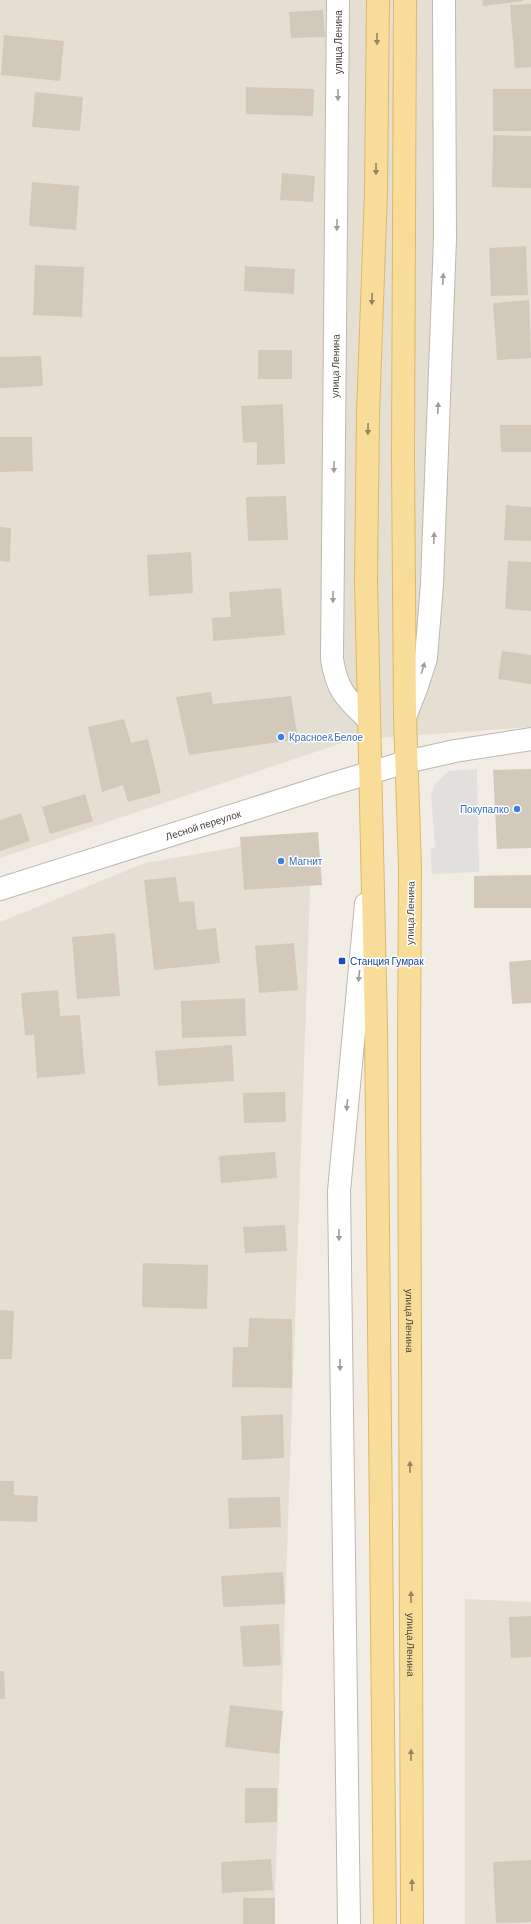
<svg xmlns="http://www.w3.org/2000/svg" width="531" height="1924" font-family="Barlow,sans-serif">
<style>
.residential{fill:#e5dfd3}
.parking{fill:#e2e0dd}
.building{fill:#d2c9bb}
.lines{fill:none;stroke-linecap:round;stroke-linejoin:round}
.street-casing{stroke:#bfb8ab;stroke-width:24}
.primary-casing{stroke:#dcb968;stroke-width:24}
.street{stroke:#fff;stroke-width:22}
.primary{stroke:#f8dc97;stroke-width:22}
.oneway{fill:#948561}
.oneway2{fill:#a19e9a}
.shop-dot{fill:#3f7fe0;stroke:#fff;stroke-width:1.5}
.transit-dot{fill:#1a4fb4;stroke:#fff;stroke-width:1.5}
.labels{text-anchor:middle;stroke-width:3;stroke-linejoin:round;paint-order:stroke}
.street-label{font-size:10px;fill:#433d35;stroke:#fff}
.shop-label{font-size:10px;fill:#366cbe;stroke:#fff;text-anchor:start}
.transit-label{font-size:10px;fill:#164399;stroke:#fff;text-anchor:start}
</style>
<rect width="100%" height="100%" fill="#f1ede5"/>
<g class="residential">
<polygon points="0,0 531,0 531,727 351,740 0,858"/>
<polygon points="312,834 274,1924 0,1924 0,922 145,863"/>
<polygon points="465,1599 531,1602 531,1924 465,1924"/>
</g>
<polygon class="parking" points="477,769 479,872 432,874 430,849 435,848 431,795 435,784 449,771"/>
<g class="building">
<polygon points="482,0 523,0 523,1 483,6"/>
<polygon points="531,4 531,67 515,68 510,5"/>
<polygon points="323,10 325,37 291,38 289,12"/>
<polygon points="4,35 64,41 60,81 1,75"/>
<polygon points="246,87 314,89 313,116 246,114"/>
<rect x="493" y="89" width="38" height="42"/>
<polygon points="35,92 83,97 80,131 32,127"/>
<polygon points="493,135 531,136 531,188 492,187"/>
<polygon points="282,173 315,176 313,202 280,200"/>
<polygon points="32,182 79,186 76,230 29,226"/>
<polygon points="526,246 528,295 491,296 489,248"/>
<polygon points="35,265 84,267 82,317 33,315"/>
<polygon points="245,266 295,269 294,294 244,291"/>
<polygon points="529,300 531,358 497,360 493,303"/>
<rect x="258" y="350" width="34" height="29"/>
<polygon points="41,356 43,386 0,388 0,357"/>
<polygon points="283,404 285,464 257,465 257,442 243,443 241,406"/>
<polygon points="500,425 531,425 531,452 501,452"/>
<polygon points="0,437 32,437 33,471 0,472"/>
<polygon points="286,496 288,540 248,541 246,497"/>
<polygon points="506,505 531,507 531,541 504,540"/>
<polygon points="0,527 11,528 10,562 0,561"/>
<polygon points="191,552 193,593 149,596 147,555"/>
<polygon points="508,561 531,562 531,611 505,609"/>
<polygon points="281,588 285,635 213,641 212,618 231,617 229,592"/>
<polygon points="502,651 531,655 531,684 498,679"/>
<polygon points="211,692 213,704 291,696 298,739 189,755 176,697"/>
<polygon points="124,719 131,743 148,739 161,793 128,802 123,785 102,792 88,727"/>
<polygon points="531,769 531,848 497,849 493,770"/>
<polygon points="85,794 93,821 50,834 42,807"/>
<polygon points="21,813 30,841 0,851 0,820"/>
<polygon points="318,832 322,885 244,890 240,837"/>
<polygon points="531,875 531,908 474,908 474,876"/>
<polygon points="176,877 179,902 194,901 197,930 216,928 220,963 154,970 144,880"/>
<polygon points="115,933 120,996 77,999 72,937"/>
<polygon points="294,943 298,990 259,993 255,946"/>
<polygon points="531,960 531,1003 512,1004 509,962"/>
<polygon points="58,990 60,1016 80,1015 85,1074 37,1078 34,1035 25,1035 21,993"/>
<polygon points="245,998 246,1036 182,1038 181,1001"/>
<polygon points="232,1045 234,1081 158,1086 155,1051"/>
<polygon points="285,1092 286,1122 244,1123 243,1093"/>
<polygon points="275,1152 277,1178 221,1183 219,1156"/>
<polygon points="285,1225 287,1251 245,1253 243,1227"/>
<polygon points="143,1263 208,1265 207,1309 142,1307"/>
<polygon points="0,1310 14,1311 12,1359 0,1359"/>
<polygon points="249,1318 292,1319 292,1388 232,1387 233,1347 248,1347"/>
<polygon points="283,1414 284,1458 242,1460 241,1416"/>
<polygon points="0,1481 14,1481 14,1495 38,1496 37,1522 0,1521"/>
<polygon points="280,1497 281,1527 229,1529 228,1498"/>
<polygon points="283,1572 285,1604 223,1607 221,1576"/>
<polygon points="531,1616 531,1657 511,1658 509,1617"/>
<polygon points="279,1624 281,1665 243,1667 240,1626"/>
<polygon points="0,1671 4,1671 5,1699 0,1699"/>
<polygon points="230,1705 283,1711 279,1754 225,1747"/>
<polygon points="245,1788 277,1788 277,1822 245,1823"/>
<polygon points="271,1859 273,1890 222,1893 221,1862"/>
<polygon points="531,1860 531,1922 496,1923 493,1862"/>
<rect x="243" y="1898" width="32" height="26"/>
</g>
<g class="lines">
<defs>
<g id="street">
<path d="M338 0 332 659C337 691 346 698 368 719"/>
<polyline points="405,717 416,689 426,658 432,584 445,238 444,0"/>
<path id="s1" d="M0 889 329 785 406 762 455 751 531 739"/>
<polyline points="349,1924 339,1191 366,904"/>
</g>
<g id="primary">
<polyline points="378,0 376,192 368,414 366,580 376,1026 385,1924"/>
<path id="s2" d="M405 0 403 458 405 717 410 867 409 1056 412 1924"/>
</g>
</defs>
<use href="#street" class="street-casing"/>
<use href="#primary" class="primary-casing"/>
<use href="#street" class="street"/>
<use href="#primary" class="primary"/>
</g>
<defs><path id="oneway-solid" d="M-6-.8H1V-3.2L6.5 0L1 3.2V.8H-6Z"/></defs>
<g class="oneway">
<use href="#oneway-solid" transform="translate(377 39) rotate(90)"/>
<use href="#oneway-solid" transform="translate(376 169) rotate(90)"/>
<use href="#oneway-solid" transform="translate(372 299) rotate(92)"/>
<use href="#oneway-solid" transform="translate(368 429) rotate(91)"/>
<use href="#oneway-solid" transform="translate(410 1467) rotate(-90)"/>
<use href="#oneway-solid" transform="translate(411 1597) rotate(-90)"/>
<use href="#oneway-solid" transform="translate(411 1755) rotate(-90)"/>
<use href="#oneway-solid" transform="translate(412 1885) rotate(-90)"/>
</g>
<g class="oneway2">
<use href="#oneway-solid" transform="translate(338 95) rotate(90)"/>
<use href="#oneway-solid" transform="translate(337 225) rotate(91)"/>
<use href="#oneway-solid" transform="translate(443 279) rotate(-87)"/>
<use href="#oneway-solid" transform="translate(438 408) rotate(-88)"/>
<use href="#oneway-solid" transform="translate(334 467) rotate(91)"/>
<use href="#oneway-solid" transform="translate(434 538) rotate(-88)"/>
<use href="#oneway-solid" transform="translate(333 597) rotate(91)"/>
<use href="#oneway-solid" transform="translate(423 668) rotate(-73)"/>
<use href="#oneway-solid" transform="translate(359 976) rotate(96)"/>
<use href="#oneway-solid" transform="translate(347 1105) rotate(95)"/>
<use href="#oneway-solid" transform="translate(339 1235) rotate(90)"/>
<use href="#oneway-solid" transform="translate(340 1365) rotate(89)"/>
</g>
<g class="shop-dot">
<circle cx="281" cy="737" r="4"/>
<circle cx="517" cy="809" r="4"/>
<circle cx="281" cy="861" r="4"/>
</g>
<rect class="transit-dot" x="338" y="957" width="8" height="8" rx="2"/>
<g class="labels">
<g class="street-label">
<text transform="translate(338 42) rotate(-90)" y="4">улица Ленина</text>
<text transform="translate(335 366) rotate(-89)" y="4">улица Ленина</text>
<text dy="4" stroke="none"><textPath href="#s1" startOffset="213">Лесной переулок</textPath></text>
<text transform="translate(410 913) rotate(-89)" y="4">улица Ленина</text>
<text dy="4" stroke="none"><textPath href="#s2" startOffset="1321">улица Ленина</textPath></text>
<text dy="4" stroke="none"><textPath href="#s2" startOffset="1645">улица Ленина</textPath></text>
</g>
<g class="shop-label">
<text x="289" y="741">Красное&amp;Белое</text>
<text x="509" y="813" text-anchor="end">Покупалко</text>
<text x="289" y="865">Магнит</text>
</g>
<g class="transit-label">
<text x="350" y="965">Станция Гумрак</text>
</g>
</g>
</svg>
